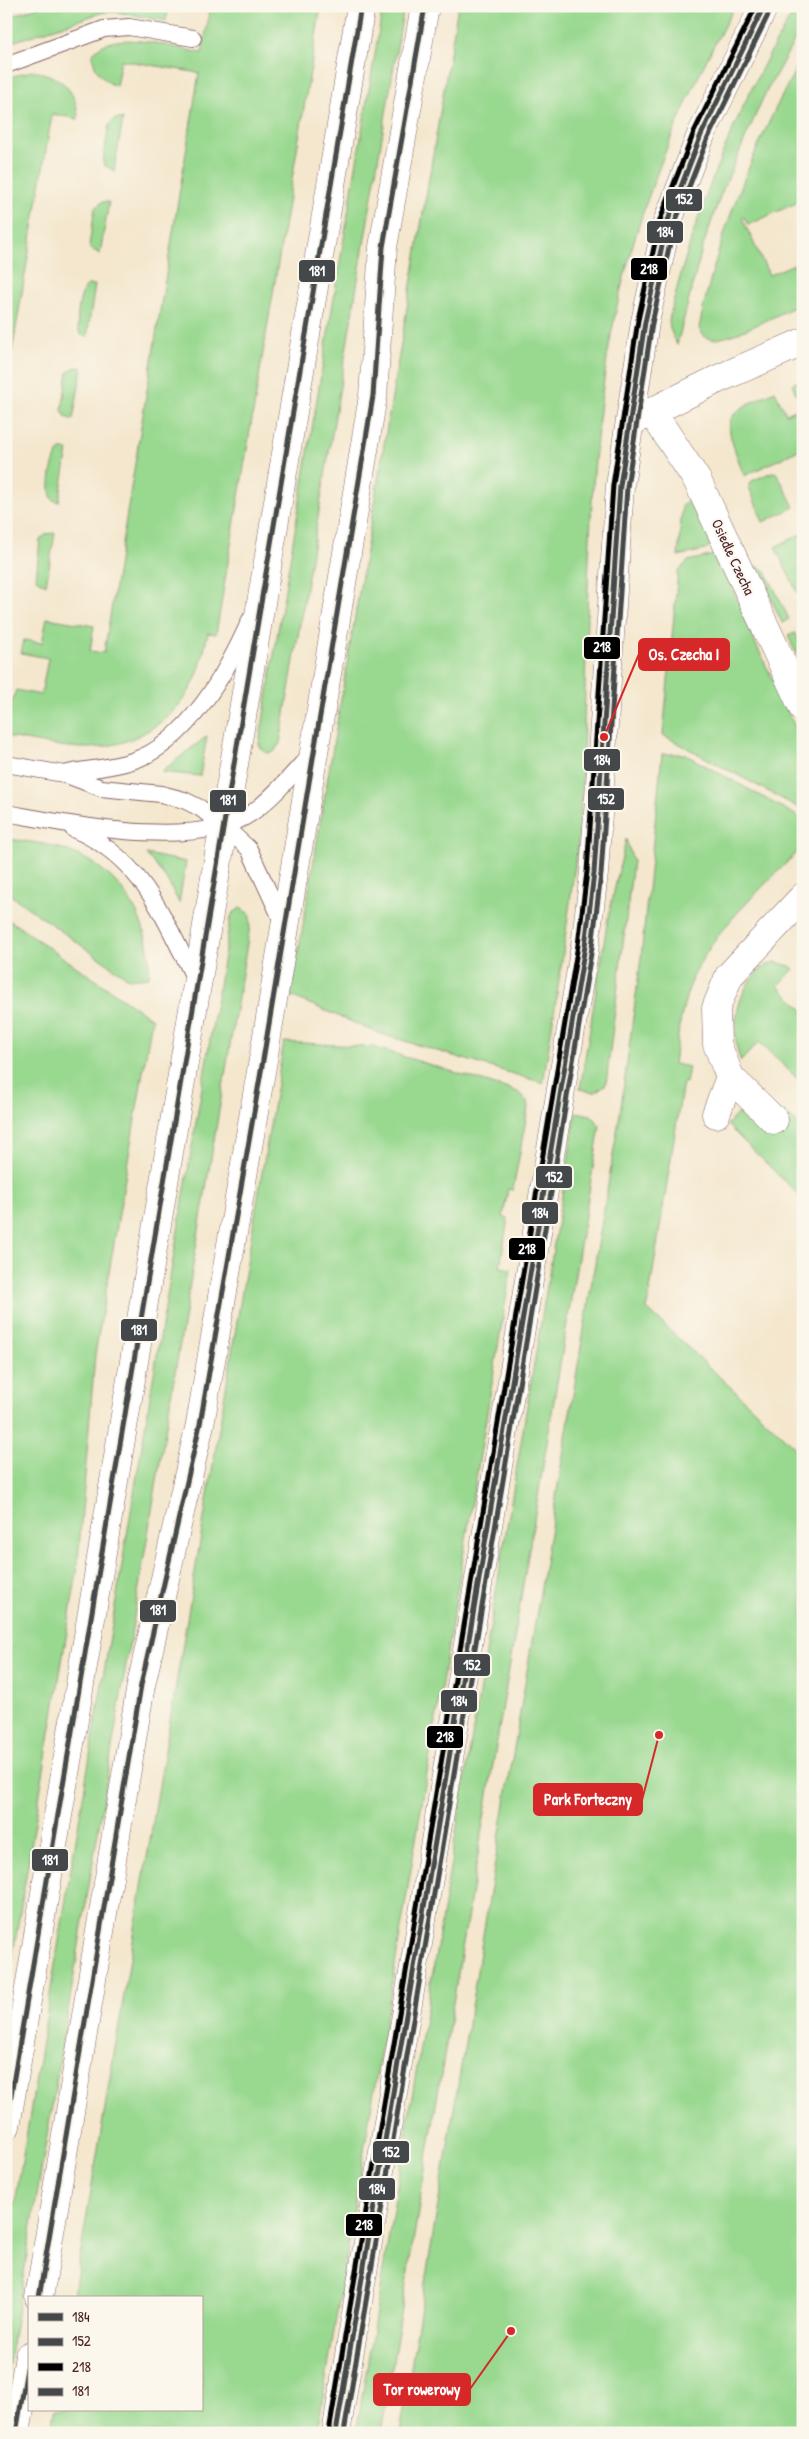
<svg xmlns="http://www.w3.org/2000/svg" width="809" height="2439" font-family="'Patrick Hand',sans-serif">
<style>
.green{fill:#98d88f;stroke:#717c5d}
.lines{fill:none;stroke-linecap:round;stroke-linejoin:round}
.lane-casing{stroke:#866564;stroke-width:18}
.street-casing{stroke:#866564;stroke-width:29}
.secondary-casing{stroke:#866564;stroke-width:29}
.lane{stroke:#fff;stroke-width:16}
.street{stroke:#fff;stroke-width:28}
.secondary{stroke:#fff;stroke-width:28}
.bus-1-casing{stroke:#fbf7ec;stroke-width:9}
.bus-2-casing{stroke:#fbf7ec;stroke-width:9}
.bus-3-casing{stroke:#fbf7ec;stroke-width:9}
.bus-4-casing{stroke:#fbf7ec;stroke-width:9}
.bus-1{stroke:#45484a;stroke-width:5}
.bus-2{stroke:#45484a;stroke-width:5}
.bus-3{stroke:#000;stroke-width:5}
.bus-4{stroke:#45484a;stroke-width:5}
.labels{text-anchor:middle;stroke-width:4;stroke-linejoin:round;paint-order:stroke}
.street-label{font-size:15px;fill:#4a1f2b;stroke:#fbf7ec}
.leader{fill:none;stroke:#d62828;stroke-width:2}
.callout-dot{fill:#d62828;stroke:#fbf7ec;stroke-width:2}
.callout{fill:#d62828;stroke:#d62828;stroke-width:2}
.callout-label{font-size:16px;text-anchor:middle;font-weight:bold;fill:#fff}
.line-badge{stroke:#fbf7ec;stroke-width:2}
.badge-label{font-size:14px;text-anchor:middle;font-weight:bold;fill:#fff}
</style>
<rect width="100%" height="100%" fill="#fbf7ec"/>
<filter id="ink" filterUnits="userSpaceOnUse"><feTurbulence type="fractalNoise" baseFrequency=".02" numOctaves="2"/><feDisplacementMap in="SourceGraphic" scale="10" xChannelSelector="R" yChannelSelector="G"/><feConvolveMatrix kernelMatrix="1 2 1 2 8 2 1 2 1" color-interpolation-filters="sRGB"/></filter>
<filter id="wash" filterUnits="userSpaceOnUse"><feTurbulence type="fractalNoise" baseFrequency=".0096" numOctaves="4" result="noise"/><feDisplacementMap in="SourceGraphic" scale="20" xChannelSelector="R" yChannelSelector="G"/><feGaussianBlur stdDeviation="1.12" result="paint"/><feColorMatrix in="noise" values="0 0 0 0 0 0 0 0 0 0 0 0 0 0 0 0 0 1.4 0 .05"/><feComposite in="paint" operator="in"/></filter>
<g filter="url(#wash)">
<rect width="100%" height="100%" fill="#f4e7ce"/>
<g class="green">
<polygon points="41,6 169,6 166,21 117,12 104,12 6,44 6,18"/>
<path d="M211 6H321L216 634 208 633C204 650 201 668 193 684 174 722 129 748 87 748 61 748 34 741 8 737L6 721 16 690 41 695 48 658 21 653 24 640 42 643 47 618 94 626 90 651 104 653 199 73 121 60 116 86C104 82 91 67 93 53 113 27 174 48 202 53Z"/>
<polygon points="383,6 404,6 280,743 274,752 267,753 262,749 259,744"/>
<path d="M458 6H735C675 114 626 236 607 359 583 511 589 666 580 819 579 846 573 874 570 902 562 962 553 1022 543 1083L378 1033 291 996Z"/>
<path d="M797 6H803V25L763 98 721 194 702 249 677 345 670 329 669 320C695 209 738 103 797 6Z"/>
<path d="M803 56V200L748 225 744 217 742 218 769 275 794 264 803 283V303C784 311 731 340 713 339 706 339 702 335 699 328 718 233 756 141 803 56Z"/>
<path d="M32 71C60 75 77 89 78 119L52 114 6 388V78Z"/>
<polygon points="115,119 123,119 114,171 104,165 103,161 109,125"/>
<polygon points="102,202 109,202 100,254 91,249 89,245 95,208"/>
<path d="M88 285H95L87 337 81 335C74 327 79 290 88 285Z"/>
<polygon points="75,367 82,368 73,420 66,417 62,410 68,372"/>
<path d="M803 379V448L744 476C724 419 717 417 775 391L786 414 802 407 792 384Z"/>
<path d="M61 450H68L59 502 53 500C46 492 52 455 61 450Z"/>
<polygon points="772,472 777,473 794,507 763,522 749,487 752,481"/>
<polygon points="692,494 713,543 705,550 678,556 682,507"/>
<polygon points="55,533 46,585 36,579 40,540 46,534"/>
<polygon points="803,533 803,601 802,602 775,547"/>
<polygon points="718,554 753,638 803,744 803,810 663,735 678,572 688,561"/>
<polygon points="756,565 765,570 789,619 782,623"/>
<polygon points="795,633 803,649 803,668 788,636"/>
<polygon points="207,736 200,776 161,772"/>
<path d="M662 754H684L803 819V846C766 885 720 923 696 971 682 1000 678 1033 674 1064L689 1067 686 1083 683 1082 647 1309 803 1455V2433H400L621 1107 641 958Z"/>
<path d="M6 839C27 841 51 844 71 852 122 872 153 922 149 977L129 979 6 892Z"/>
<polygon points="626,839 633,861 606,1084 595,1092 580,1089 608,918"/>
<polygon points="146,854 186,862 179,903 166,878"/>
<polygon points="240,908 250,914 250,926 6,2380 6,2257 230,920 232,914"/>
<polygon points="6,918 152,1019 95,1355 77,1572 6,1996"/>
<path d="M775 962 790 966 794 969 778 986 803 1010V1084L759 1042 741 1061C727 1031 739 972 775 962Z"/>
<polygon points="284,1042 373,1047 518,1092 527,1101 528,1108 513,1190 508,1189 503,1217 508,1218 500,1267 511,1269 317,2433 51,2433 54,2410 201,2410 201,2298 73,2298"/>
<polygon points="742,1109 765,1130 783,1111 803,1128 803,1199 727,1125"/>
<polygon points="576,1112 591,1115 600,1126 381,2433 356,2433"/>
</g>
</g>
<g filter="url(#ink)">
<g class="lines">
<defs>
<g id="lane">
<polyline points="6,65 104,29 129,27 193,38"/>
<polyline points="6,764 64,774 101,788 161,794 184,800 200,808 224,826 249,849 284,925"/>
<path d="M64 774C86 769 111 768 132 761 188 743 228 670 250 620"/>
<path d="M6 813C69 824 198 852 253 812 275 796 293 773 312 753"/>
<path d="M73 829C144 858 164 920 197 983"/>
</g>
<g id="street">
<polyline points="652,412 697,480 803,708"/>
<polyline points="635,420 718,379 803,342"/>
<polyline points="716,1114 730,1077"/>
<polyline points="774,1120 730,1077 717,1044 716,1008 729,976 803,897"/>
<polyline points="336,2433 585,946 594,873 620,486 645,322 667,223 701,135 764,6"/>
</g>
<g id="secondary">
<polyline points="6,2126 361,6"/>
<polyline points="39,2298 141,1685 200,1424 263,1060 373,396 383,247 425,6"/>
<polyline points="16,2433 29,2356"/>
</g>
</defs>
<use href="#lane" class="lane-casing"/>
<use href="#street" class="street-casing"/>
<use href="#secondary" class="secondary-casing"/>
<use href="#lane" class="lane"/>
<use href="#street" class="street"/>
<use href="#secondary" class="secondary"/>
<defs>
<polyline id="bus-1" points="336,2433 585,946 594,873 620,486 645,322 667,223 701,135 764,6"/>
<polyline id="bus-2" points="344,2433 592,947 601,874 627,487 652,323 674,225 708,138 771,9"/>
<polyline id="bus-3" points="329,2432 578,945 587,872 613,485 638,320 660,220 694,132 756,6"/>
<g id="bus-4">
<polyline points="6,2125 361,6"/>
<polyline points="39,2298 141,1685 200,1424 263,1060 373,396 383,247 425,6"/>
<polyline points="16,2433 29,2357"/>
</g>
</defs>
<use href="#bus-1" class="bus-1-casing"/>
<use href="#bus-2" class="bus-2-casing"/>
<use href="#bus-3" class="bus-3-casing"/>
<use href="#bus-4" class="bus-4-casing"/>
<use href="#bus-1" class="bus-1"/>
<use href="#bus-2" class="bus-2"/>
<use href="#bus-3" class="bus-3"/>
<use href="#bus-4" class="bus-4"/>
</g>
</g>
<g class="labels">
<g class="street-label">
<text transform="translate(733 557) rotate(65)" y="5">Osiedle Czecha</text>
</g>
</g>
<path class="leader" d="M604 737L639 654M659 1735L642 1800M511 2331L470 2389"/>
<g class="callout-dot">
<circle cx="604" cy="737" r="5"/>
<circle cx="659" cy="1735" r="5"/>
<circle cx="511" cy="2331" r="5"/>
</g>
<g class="callout">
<rect x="639" y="639" width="90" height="31" rx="5"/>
<rect x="534" y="1784" width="108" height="31" rx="5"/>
<rect x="374" y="2374" width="96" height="31" rx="5"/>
</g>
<g class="callout-label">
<text x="684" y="660">Os. Czecha I</text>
<text x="588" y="1805">Park Forteczny</text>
<text x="422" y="2395">Tor rowerowy</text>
</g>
<g class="line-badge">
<rect x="665" y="188" width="38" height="24" rx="5" fill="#45484a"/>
<rect x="646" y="220" width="38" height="24" rx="5" fill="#45484a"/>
<rect x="630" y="257" width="38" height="24" rx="5" fill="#000"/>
<rect x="298" y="259" width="38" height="24" rx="5" fill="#45484a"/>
<rect x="583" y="636" width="38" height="24" rx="5" fill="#000"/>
<rect x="583" y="748" width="38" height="24" rx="5" fill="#45484a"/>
<rect x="587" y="787" width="38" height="24" rx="5" fill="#45484a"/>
<rect x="209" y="789" width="38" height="24" rx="5" fill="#45484a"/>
<rect x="535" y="1165" width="38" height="24" rx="5" fill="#45484a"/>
<rect x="521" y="1201" width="38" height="24" rx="5" fill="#45484a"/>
<rect x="508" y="1237" width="38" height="24" rx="5" fill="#000"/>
<rect x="120" y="1318" width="38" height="24" rx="5" fill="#45484a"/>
<rect x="139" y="1599" width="38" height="24" rx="5" fill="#45484a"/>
<rect x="453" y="1653" width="38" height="24" rx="5" fill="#45484a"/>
<rect x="440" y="1689" width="38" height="24" rx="5" fill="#45484a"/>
<rect x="426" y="1725" width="38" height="24" rx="5" fill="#000"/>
<rect x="31" y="1848" width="38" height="24" rx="5" fill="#45484a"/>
<rect x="372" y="2140" width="38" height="24" rx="5" fill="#45484a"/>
<rect x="358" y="2177" width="38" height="24" rx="5" fill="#45484a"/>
<rect x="345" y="2213" width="38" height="24" rx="5" fill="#000"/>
</g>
<g class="badge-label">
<text x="684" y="204">152</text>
<text x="665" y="237">184</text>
<text x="649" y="274">218</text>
<text x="317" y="276">181</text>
<text x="602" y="652">218</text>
<text x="602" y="765">184</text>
<text x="606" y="804">152</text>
<text x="228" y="805">181</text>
<text x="554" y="1182">152</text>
<text x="540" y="1218">184</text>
<text x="527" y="1254">218</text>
<text x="139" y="1335">181</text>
<text x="158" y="1615">181</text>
<text x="472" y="1670">152</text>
<text x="459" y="1706">184</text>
<text x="445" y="1742">218</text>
<text x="50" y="1865">181</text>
<text x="391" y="2157">152</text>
<text x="377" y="2194">184</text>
<text x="364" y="2230">218</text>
</g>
<rect width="809" height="2439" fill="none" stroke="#fbf7ec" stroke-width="25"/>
<rect x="28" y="2296" width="175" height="115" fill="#fbf7ec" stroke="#b4a19f"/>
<rect x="38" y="2313" width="25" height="8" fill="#45484a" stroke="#b4a19f"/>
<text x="72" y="2322" font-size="15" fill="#4a1f2b">184</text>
<rect x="38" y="2338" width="25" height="8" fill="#45484a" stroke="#b4a19f"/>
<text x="72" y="2346" font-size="15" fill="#4a1f2b">152</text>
<rect x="38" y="2363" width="25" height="8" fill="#000000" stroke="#b4a19f"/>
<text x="72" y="2372" font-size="15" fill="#4a1f2b">218</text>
<rect x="38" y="2388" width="25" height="8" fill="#45484a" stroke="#b4a19f"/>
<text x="72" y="2396" font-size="15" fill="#4a1f2b">181</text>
</svg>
